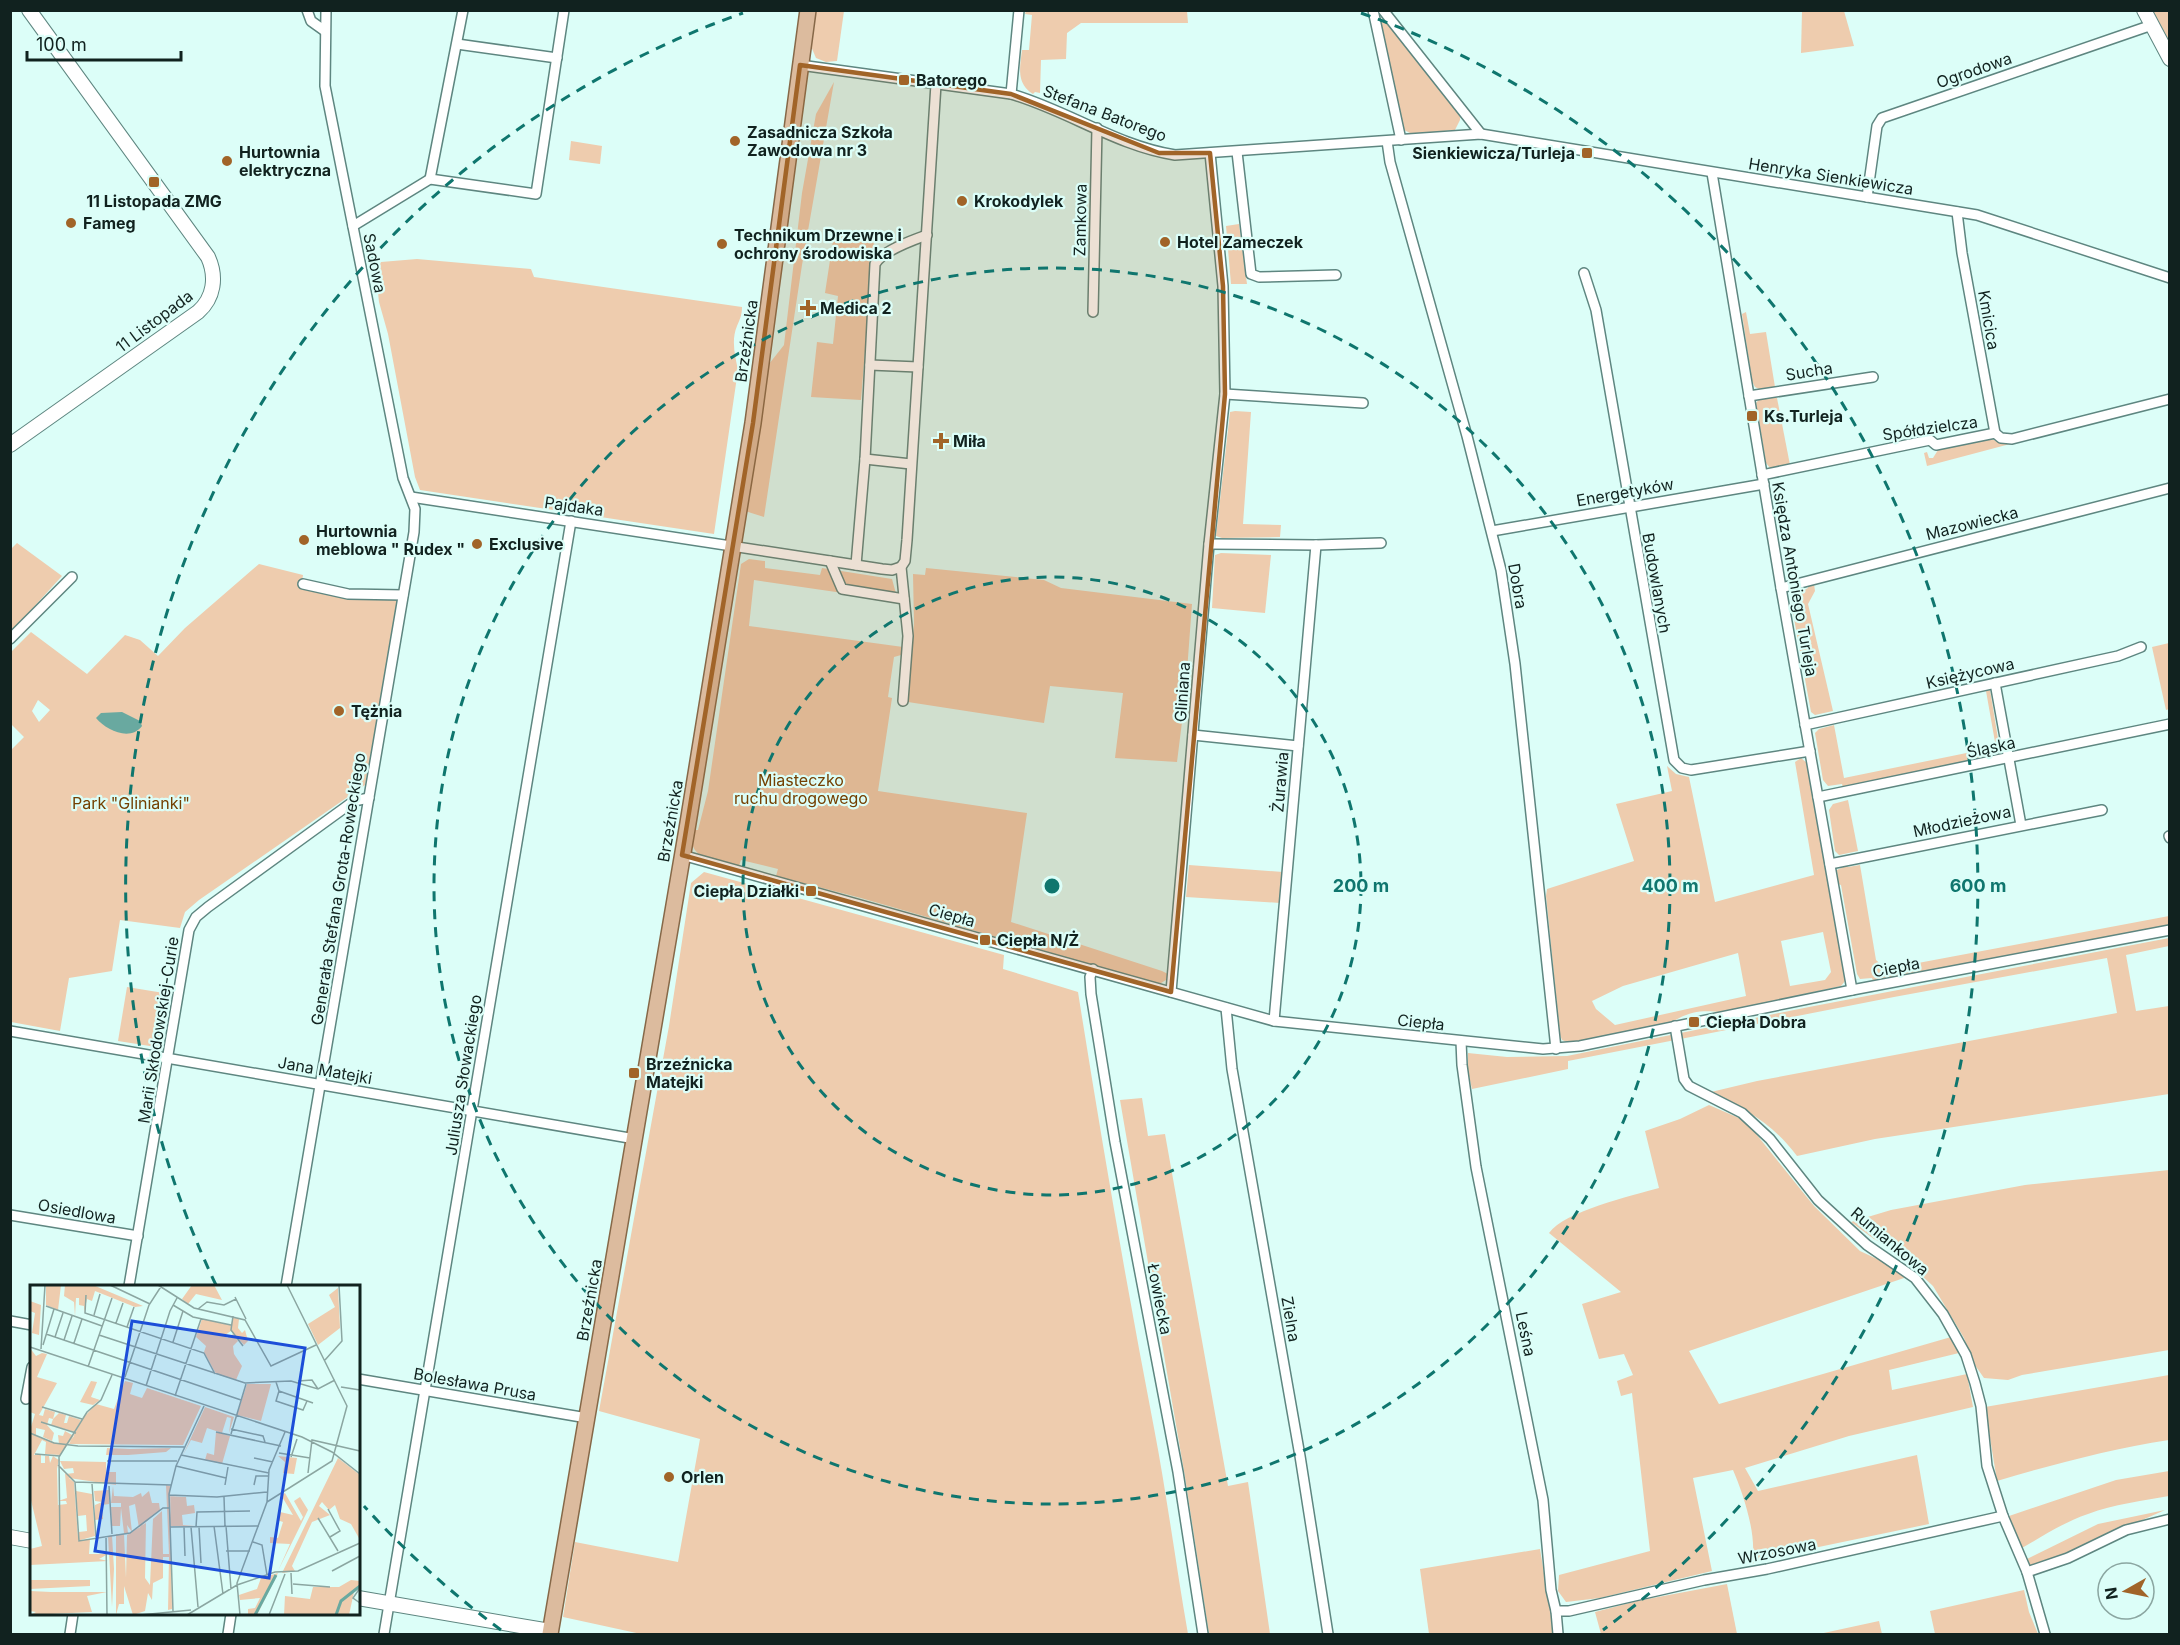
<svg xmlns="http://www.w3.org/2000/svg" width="2180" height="1645" font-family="Inter,sans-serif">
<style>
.green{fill:#eeccae;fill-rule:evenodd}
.water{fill:#69a9a0}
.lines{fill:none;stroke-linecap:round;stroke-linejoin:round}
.street-casing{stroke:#5e8680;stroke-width:12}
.secondary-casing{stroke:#5e8680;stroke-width:16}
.primary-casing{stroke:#866848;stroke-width:18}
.street{stroke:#fff;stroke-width:9}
.secondary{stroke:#fff;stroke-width:14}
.primary{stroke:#dcbb9e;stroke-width:15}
.marked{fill:#a16428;fill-opacity:0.2;stroke:#a16428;stroke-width:4.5;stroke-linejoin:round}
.ring{fill:none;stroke:#0f766e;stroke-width:3;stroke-dasharray:10 8}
.poi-dot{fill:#a16428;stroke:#dcfef8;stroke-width:2}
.labels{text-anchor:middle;stroke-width:4.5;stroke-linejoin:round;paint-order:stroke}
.street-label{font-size:16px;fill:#11221f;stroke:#dcfef8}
.poi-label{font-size:16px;font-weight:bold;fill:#11221f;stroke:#dcfef8;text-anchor:start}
.park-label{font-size:16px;fill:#744002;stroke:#dcfef8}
.inset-river{fill:none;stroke:#69a9a0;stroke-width:3}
.inset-road{fill:none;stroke:#8ba6a1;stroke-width:1.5}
.view{fill:#1d4ed8;fill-opacity:0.15;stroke:#1d4ed8;stroke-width:3}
.inset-edge{fill:none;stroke:#11221f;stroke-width:3}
.centre{fill:#0f766e;stroke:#dcfef8;stroke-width:3}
.ring-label{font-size:18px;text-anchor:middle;font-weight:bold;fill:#0f766e;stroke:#dcfef8;stroke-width:4.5;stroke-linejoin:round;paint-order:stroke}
</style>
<rect width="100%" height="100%" fill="#dcfef8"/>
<g class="green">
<polygon points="815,11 844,11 837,61 826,62 816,58 810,44"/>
<path d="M1026 11H1187L1188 23H1081L1067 33 1066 59 1041 60 1040 93 1035 92 1033 94C1016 83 1020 68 1022 50H1029L1032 15 1025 14Z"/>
<polygon points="1802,11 1844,11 1854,46 1801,53"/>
<polygon points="2153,11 2169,11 2169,41"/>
<polygon points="1380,18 1385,20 1460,115 1460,120 1455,130 1412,134 1404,130"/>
<polygon points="834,82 802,265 764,517 745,511 769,364 784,345 802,193 816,114"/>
<polygon points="571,141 602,146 600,164 569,160"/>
<polygon points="1239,224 1247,284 1231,284 1226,226"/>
<polygon points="834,234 874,239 861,400 811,397 817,342 833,344 838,296 825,293"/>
<path d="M417 259 531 269 534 277 742 307C742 315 740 319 737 326 731 340 735 356 738 370L714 534 420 490 415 477 388 334 379 302 376 274 381 262Z"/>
<polygon points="1746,312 1750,334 1766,332 1775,387 1761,390 1755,387 1752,381 1742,314"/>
<polygon points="1760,398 1777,398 1790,465 1770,468 1766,463 1756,403"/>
<polygon points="1235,411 1251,412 1243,524 1281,525 1280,537 1222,538 1216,536 1230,412"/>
<polygon points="1990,439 2010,444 1927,466 1924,453 1927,452 1929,458 1933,458 1938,450"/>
<polygon points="17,543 62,576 11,632 10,550"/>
<polygon points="1221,553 1271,555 1265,613 1212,608 1215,555"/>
<path d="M749 559 765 561V568L820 575 822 568 892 579 898 601 754 580 749 626 903 647 901 655 894 657 888 697 892 698 878 791 1027 813 1011 922 1162 971 1168 974 1166 980 1161 983H1156L861 898 776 876 778 869 741 860 739 866 700 855C690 847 692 841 694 830H698L708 791 741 564Z"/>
<path d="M259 564 303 575 301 589 366 598 400 597 365 785 199 900 185 912 180 928 120 920 112 971 69 978 60 1031 11 1022 10 751 24 737 11 724V652L31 632 87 674 125 635 140 640 158 656 185 628ZM38 700 50 710 39 722 32 711Z"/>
<polygon points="926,568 1044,580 1061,588 1192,604 1185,698 1177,762 1115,758 1123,693 1050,686 1044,723 908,702 914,623 913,574 925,575"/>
<polygon points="1814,584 1815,591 1808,604 1833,711 1815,715 1811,712 1791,602 1793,596 1808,588 1808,585"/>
<polygon points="2169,643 2169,709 2166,710 2152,647"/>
<polygon points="1990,690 2000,751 1995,757 1843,788 1842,784 1828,786 1823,780 1815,733 1819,729 1834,725 1844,778 1991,748 1995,742 1986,691"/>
<path d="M1801 758 1807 763 1845 977V981L1841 986 1721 1012C1702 1010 1690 1011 1674 1021L1570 1043 1562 1040 1560 1035 1546 896 1547 889 1634 861 1616 804 1672 791 1667 766 1676 774 1689 777 1715 902 1814 875 1795 762ZM1823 932 1831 972 1825 980 1790 986 1781 941ZM1738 953 1746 996 1615 1025 1596 1009 1592 1001 1623 986Z"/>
<polygon points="1848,800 1858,851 1839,855 1835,851 1829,810 1833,804"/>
<polygon points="1189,865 1283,872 1280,903 1186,897"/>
<polygon points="1847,865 1848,867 1860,865 1876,960 1886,969 2169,916 2169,925 1873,981 1872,978 1860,979 1857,974 1841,885 1838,884 1837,870"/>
<path d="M704 872 1004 955 1003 969 1078 992C1101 1137 1126 1283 1154 1428 1167 1496 1176 1566 1188 1634H641L563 1617 575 1542 678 1562 700 1439 599 1411 669 1026 691 883Z"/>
<path d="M2169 938V946L2126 955 2136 1011 2169 1006V1094L1875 1139 1797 1156C1772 1123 1747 1110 1711 1092L1757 1081 2117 1013 2107 958 1894 997 1568 1061V1069L1472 1089 1468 1072V1053L1507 1057 1567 1056 1809 1007Z"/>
<polygon points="127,987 170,994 161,1044 156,1047 118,1041"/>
<polygon points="1142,1098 1148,1136 1165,1134 1228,1486 1248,1482 1270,1634 1209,1634 1185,1477 1120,1100"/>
<path d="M1709 1105 1739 1118 1753 1130 1814 1206 1860 1251 1892 1266 1907 1277 1689 1351 1719 1404 1951 1337 1959 1353 1889 1370 1892 1390 1967 1374 1973 1407 1849 1436 1745 1468 1758 1491 1917 1455 1929 1524 1771 1557 1751 1564C1759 1540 1743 1493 1733 1470L1693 1478 1712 1571 1600 1598 1566 1602 1558 1591 1559 1575 1650 1551 1632 1393 1621 1396 1617 1381 1633 1375 1624 1354 1599 1359 1582 1304 1621 1292 1549 1233C1565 1211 1631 1196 1659 1188L1645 1131 1680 1119Z"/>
<polygon points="2169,1170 2169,1350 2022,1375 2008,1380 1984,1378 1972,1361 1964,1338 1933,1286 1894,1250 1874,1239 1851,1222 1891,1210 2025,1185"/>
<path d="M2169 1375V1440C2111 1449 2054 1464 1997 1481L1985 1407Z"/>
<path d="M2169 1471V1496C2142 1501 2114 1504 2088 1514 2064 1522 2043 1536 2022 1548L2009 1516 2116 1480Z"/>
<polygon points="2165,1510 2056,1558 2030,1566 2027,1559 2098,1524"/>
<polygon points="1540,1549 1554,1634 1429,1634 1420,1569"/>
<polygon points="1727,1584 1737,1634 1601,1634 1595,1612 1637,1601"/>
<polygon points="2024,1590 2029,1612 2038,1634 1935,1634 1930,1611"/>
<polygon points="1879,1621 1882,1634 1819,1634"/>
</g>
<path class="water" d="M122 712 140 721 142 726C130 742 106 730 96 718L101 713Z"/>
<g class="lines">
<defs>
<g id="street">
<polyline points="307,10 311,21 325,31"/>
<polyline points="1373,10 1401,140"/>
<polyline points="1383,10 1481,134"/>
<polyline points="457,44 557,58"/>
<path d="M800 65 1011 94C1067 110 1117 146 1175 155L1481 134 1977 215 2170 278"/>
<polyline points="1011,94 1019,10"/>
<polyline points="1387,141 1390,162 1467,436 1501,570 1515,664 1556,1049"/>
<polyline points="1237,152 1251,274 1259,277 1336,275"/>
<polyline points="1712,173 1781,588 1852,990"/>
<polyline points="430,179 463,10"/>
<polyline points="1867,197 1877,126 1882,118 2152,25"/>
<polyline points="1957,212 1962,253 1995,433"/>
<polyline points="353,226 430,179 536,194 564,10"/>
<polyline points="1584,273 1596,310 1674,760 1682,768 1691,770 1810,751"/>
<polyline points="1093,312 1097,128"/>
<polyline points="870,365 918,367"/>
<polyline points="1225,394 1363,403"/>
<polyline points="1749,396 1873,377"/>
<polyline points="865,459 911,464"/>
<polyline points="1762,475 1930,440 1936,445 1995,433 2001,438 2012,439 2170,399"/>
<polyline points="411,497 882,569 892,570 901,567"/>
<polyline points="1492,531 1764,484"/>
<polyline points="1209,544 1316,545 1381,543"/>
<polyline points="830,561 842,589 904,599"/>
<path d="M856 565 865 459 875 264C882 251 913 240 927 235"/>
<polyline points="303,584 348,594 403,595"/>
<polyline points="1781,588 2170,488"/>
<polyline points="10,639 72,577"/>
<polyline points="1995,683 2021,825"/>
<polyline points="903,701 908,636 901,567 905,561 907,540 936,84"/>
<polyline points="1805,725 2118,656 2141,647"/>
<polyline points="1193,735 1298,746"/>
<polyline points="1818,797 2170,724"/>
<polyline points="2169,836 2170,838"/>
<polyline points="682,855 1274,1021 1543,1049 1580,1046 1852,990 2170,930"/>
<polyline points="1830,864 2102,810"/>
<polyline points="1093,969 1090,977 1091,994 1115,1142 1178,1472 1203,1634"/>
<polyline points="1171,992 1209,544 1225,394 1223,286 1210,153"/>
<polyline points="1226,1008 1232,1069 1300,1456 1328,1634"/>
<polyline points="1274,1021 1316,545"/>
<polyline points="1675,1026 1684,1079 1689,1086 1742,1113 1770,1139 1818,1200 1867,1245 1915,1278 1943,1314 1966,1355 1975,1383 1981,1406 1987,1466 2003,1516 2027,1572 2045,1634"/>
<polyline points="10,1031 635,1139"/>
<polyline points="1461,1041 1462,1065 1476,1167 1543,1500 1551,1590 1556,1611 1558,1634"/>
<polyline points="10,1215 138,1236"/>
<polyline points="129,1286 189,930 196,917 208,907 354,801 369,798"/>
<polyline points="286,1286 414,532 415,509 403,478 325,86 326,10"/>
<polyline points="10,1321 32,1325"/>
<polyline points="358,1379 587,1418"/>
<polyline points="26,1399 32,1367"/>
<polyline points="2027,1572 2068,1558 2126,1530 2170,1519"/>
<polyline points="1556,1611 1569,1611 1704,1580 1767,1569 2003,1516"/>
<polyline points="70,1634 73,1614"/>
<polyline points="228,1634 231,1614"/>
<polyline points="384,1634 571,521"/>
</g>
<g id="secondary">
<polyline points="2144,10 2170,59"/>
<path d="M10 445 198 312C214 298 217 277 208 257L29 10"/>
<polyline points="10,1537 32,1541"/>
<polyline points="358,1598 550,1631"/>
</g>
<polyline id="primary" points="550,1634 688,823 753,423 808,10"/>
</defs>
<use href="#street" class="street-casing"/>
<use href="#secondary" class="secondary-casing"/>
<use href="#primary" class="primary-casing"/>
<use href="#street" class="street"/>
<use href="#secondary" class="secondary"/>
<use href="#primary" class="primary"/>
</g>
<path class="marked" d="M800 65 1011 94 1159 153H1210L1223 286 1225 394 1171 992 682 855 753 423Z"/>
<g class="ring">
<circle cx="1052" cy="886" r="309"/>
<circle cx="1052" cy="886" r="618"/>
<path d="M501 1630A926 926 0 0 1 364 1506M216 1285A926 926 0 0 1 743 13M1361 13A926 926 0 0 1 1603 1630"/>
</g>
<g class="poi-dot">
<rect x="898" y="74" width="12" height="12" rx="3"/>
<circle cx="735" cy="141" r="6"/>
<rect x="1581" y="147" width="12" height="12" rx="3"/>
<circle cx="227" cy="161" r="6"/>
<rect x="148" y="176" width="12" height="12" rx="3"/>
<circle cx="962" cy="201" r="6"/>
<circle cx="71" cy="223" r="6"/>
<circle cx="1165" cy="242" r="6"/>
<circle cx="722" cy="244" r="6"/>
<path d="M805 299h6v6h6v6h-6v6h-6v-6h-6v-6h6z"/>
<rect x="1746" y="410" width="12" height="12" rx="3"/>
<path d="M938 432h6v6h6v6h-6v6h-6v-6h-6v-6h6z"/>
<circle cx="304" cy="540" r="6"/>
<circle cx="477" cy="544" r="6"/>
<circle cx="339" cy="711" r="6"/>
<rect x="805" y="885" width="12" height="12" rx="3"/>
<rect x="979" y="934" width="12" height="12" rx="3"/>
<rect x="1688" y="1016" width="12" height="12" rx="3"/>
<rect x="628" y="1067" width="12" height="12" rx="3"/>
<circle cx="669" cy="1477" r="6"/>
</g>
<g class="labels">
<g class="street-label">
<text transform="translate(1974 70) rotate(-19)" y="6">Ogrodowa</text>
<text transform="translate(1105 113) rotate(21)" y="6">Stefana Batorego</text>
<text transform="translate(1831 176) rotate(9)" y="6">Henryka Sienkiewicza</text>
<text transform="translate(1080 220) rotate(-89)" y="6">Zamkowa</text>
<text transform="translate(375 263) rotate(79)" y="6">Sadowa</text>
<text transform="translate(1989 320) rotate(80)" y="6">Kmicica</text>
<text transform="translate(154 321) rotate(-37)" y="6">11 Listopada</text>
<text transform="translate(746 341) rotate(-82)" y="6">Brzeźnicka</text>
<text transform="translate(1809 371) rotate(-9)" y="6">Sucha</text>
<text transform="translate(1930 428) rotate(-8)" y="6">Spółdzielcza</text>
<text transform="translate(1625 492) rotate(-10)" y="6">Energetyków</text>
<text transform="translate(574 506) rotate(8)" y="6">Pajdaka</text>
<text transform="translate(1972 523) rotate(-14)" y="6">Mazowiecka</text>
<text transform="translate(1795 579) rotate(80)" y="6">Księdza Antoniego Turleja</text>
<text transform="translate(1657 583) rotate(80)" y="6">Budowlanych</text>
<text transform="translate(1518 586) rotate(80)" y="6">Dobra</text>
<text transform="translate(1970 673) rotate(-13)" y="6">Księżycowa</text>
<text transform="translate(1182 692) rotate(-86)" y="6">Gliniana</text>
<text transform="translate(1991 747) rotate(-12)" y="6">Śląska</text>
<text transform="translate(1280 782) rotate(-85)" y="6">Żurawia</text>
<text transform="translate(670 821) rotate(-80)" y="6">Brzeźnicka</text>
<text transform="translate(1962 821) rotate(-12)" y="6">Młodzieżowa</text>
<text transform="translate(338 889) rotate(-81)" y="6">Generała Stefana Grota-Roweckiego</text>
<text transform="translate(952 915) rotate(16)" y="6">Ciepła</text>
<text transform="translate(1896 967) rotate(-11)" y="6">Ciepła</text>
<text transform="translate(1421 1022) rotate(6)" y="6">Ciepła</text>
<text transform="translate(158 1030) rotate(-81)" y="6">Marii Skłodowskiej-Curie</text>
<text transform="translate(325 1070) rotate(10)" y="6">Jana Matejki</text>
<text transform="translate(463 1075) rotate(-81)" y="6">Juliusza Słowackiego</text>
<text transform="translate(77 1211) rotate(10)" y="6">Osiedlowa</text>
<text transform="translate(1890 1241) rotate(40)" y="6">Rumiankowa</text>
<text transform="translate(1160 1299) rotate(79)" y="6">Łowiecka</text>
<text transform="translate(589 1300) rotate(-80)" y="6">Brzeźnicka</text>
<text transform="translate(1291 1319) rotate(80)" y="6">Zielna</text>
<text transform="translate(1526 1334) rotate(78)" y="6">Leśna</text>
<text transform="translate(475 1384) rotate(10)" y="6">Bolesława Prusa</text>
<text transform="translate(1777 1551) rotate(-11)" y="6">Wrzosowa</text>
</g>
<g class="poi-label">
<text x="916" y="86">Batorego</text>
<text x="747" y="138">Zasadnicza Szkoła<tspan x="747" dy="18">Zawodowa nr 3</tspan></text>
<text x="239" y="158">Hurtownia<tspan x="239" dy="18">elektryczna</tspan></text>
<text x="1575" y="159" text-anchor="end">Sienkiewicza/Turleja</text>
<text x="154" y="207" text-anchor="middle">11 Listopada ZMG</text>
<text x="974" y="207">Krokodylek</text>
<text x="83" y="229">Fameg</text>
<text x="734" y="241">Technikum Drzewne i<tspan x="734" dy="18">ochrony środowiska</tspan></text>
<text x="1177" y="248">Hotel Zameczek</text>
<text x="820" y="314">Medica 2</text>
<text x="1764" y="422">Ks.Turleja</text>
<text x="953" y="447">Miła</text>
<text x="316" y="537">Hurtownia<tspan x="316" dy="18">meblowa " Rudex "</tspan></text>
<text x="489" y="550">Exclusive</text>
<text x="351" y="717">Tężnia</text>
<text x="799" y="897" text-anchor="end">Ciepła Działki</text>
<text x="997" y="946">Ciepła N/Ż</text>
<text x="1706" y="1028">Ciepła Dobra</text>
<text x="646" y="1070">Brzeźnicka<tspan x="646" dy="18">Matejki</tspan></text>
<text x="681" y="1483">Orlen</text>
</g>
<g class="park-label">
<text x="801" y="786">Miasteczko<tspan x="801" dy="18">ruchu drogowego</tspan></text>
<text x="131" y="809">Park "Glinianki"</text>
</g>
</g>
<g transform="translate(30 1285)">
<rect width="330" height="330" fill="#dcfef8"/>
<path d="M16 0H31L28 25 16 20ZM35 0H63L113 21 105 22 65 6 62 16 57 14 54 28V21L49 20V13H46L45 31 44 17 34 11ZM162 0H184L192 15 166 9 158 19 152 14ZM308 3 310 43 288 60 278 39 305 22 299 10ZM0 16 11 20 9 50 2 48 5 28 0 26ZM203 32 209 34 208 43 212 48 215 45 218 56 214 60 201 46 195 50 197 53 203 49 208 56 203 61 204 69 212 81 206 95 186 89 174 67 176 61 166 52 172 34 201 40ZM0 63 6 71 12 68 17 69 7 92 27 98 9 130 13 131 15 124 25 127 23 134 29 128 36 130 34 138H37L39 131 51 135 45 147 21 140 23 134 19 133 17 140 24 148 22 156 13 152 15 145 6 143V151L29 159 28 150 33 151 35 146 44 151 30 170 15 169 16 157 12 155 4 170H11V178H15V171H19L20 178 23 171 30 176 76 177V187H86V200L39 193 44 197 48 252 49 247 57 246 56 230 48 231 46 206 62 209 65 251 47 256 60 254 59 269H78L69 274 78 276 0 280V264L12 261 0 211V145L5 129 0 127ZM29 174 34 184 43 183 44 188 36 189 35 187 29 181H28L35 188 37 213 28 216H36L37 219 28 220V225L27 184ZM61 96 67 97 61 112 70 115 63 120 50 117ZM95 96 103 98 100 109 112 113 117 103 171 121 153 160 39 159 53 133 66 119 84 124ZM217 99H241L231 136 207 130ZM175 122 204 132 199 148 201 133 197 132 192 148 177 143 172 158 161 155 153 170ZM186 147 200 151 192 179 175 175 177 168 184 170ZM77 163 100 164 141 163 136 167 98 170H76ZM248 171 267 173 264 189 253 188 255 177ZM308 173 330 190V255L321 239 310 234 305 220 299 225 292 217 289 221 300 230 282 237 262 281 265 286 252 288ZM136 200 140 201 142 324 138 325 139 272H133V293L123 298 122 315 118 308 115 326 103 330 94 301V319H89L86 330V249H94L96 293 97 250 116 238 115 293 120 300 123 234 132 226 133 269H139ZM83 201 84 211 103 212 111 208 112 212 119 206 122 218H129L130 225 109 243 105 219 99 221 102 247 97 240 98 248H94L91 223 90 241H82L81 222H91V218H81ZM79 205V219L72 220 73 234 65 235V220L72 217 65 216 64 206ZM255 208 271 236 273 232 264 216 270 212 278 225 248 286 260 259 240 258V252L248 253 253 237 247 235 250 227 263 230 251 210ZM139 211 156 212 157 221 164 220 165 228 152 230 153 240 165 241H141ZM82 250 84 284 82 322 78 251ZM248 288 227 330H218V324L225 323 230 313 210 315 209 310 227 304 231 293ZM0 295H60V301L0 304ZM321 295 330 296V302L324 307 319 330H254L255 311 280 314 283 302H309ZM0 306 21 307H77L57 311 62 327 0 330 6 327 0 326Z" fill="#eeccae" fill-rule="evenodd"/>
<path class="inset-river" d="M225 330 246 290M306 330 311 316 330 301"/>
<path class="inset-road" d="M80 0 120 19M128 0 164 23 215 35 241 81 286 60M56 10 55 28 174 68 185 89M205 12 216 34M143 20 163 32 201 40M16 21 72 41M168 24 177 17 194 20 206 14M64 30 70 9M203 31 201 45 213 61M86 38 93 18M97 42 104 22M16 49 211 115M69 50 215 98 261 96 288 104 305 95M25 52 33 28M34 55 42 31M143 57 153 26M44 58 52 34M13 60 24 24M0 62 272 152 302 167 330 189M11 64 15 0M295 75 312 56 309 0M58 82 82 13M95 92 119 20 132 0M330 93V146M268 96 282 95 288 104M246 97 249 106 246 116 273 125 277 116M116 101 140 26 147 13M311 102 330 105M249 106 283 118M145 111 171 34M12 122 52 134M11 137 46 148M201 144 233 151 235 157M186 147 251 161M0 148 24 158 48 161 155 162M201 149 216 99M249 168 280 173M5 169 30 171M151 170 239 188M261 172 267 154M224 173 243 177M77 176H147M28 180 45 197 141 200M146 181 196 193M278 188 282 155 330 166M45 197 49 256 100 248 133 223H139M62 199 66 252M195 200 198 182M224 200 226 191H239M79 201 82 249M139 210 187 212 237 207M194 212 195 241M237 217 302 176 317 121 257 0M298 224 310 246 300 252M288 233 308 266M184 241 193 309M196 241 201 304M140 242 229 241M154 242 155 271M161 242 168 322M166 242 167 227 220 226M169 242 171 278M76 251 77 330M223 257 232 260 237 290M30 260 29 172 57 127 71 115 82 90M196 266H220M302 286 330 271M261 288 262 309M263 299 300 302M330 303 323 313 330 318M143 326 139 209 146 181 174 121M110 330 161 325M157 330 207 300 245 287 268 286 330 258M210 330 207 298 237 217 239 185 255 147M239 330 255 289"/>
<path class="view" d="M102 36 275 63 239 293 65 266Z"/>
<rect width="330" height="330" class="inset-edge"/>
</g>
<circle cx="1052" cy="886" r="9" class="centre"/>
<g class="ring-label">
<text x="1361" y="892">200 m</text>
<text x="1670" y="892">400 m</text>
<text x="1978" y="892">600 m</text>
</g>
<rect width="2180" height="1645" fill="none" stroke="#11221f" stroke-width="24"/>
<g transform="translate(2126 1591) rotate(261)"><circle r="28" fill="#dcfef8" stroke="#8ba6a1" stroke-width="1.5"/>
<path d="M0-4.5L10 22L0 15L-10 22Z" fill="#a16428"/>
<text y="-9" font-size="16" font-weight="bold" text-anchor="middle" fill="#11221f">N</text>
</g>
<path d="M27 51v9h154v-9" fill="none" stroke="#11221f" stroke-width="3"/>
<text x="36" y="51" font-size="18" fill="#11221f" stroke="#dcfef8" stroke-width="4.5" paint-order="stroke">100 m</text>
</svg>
